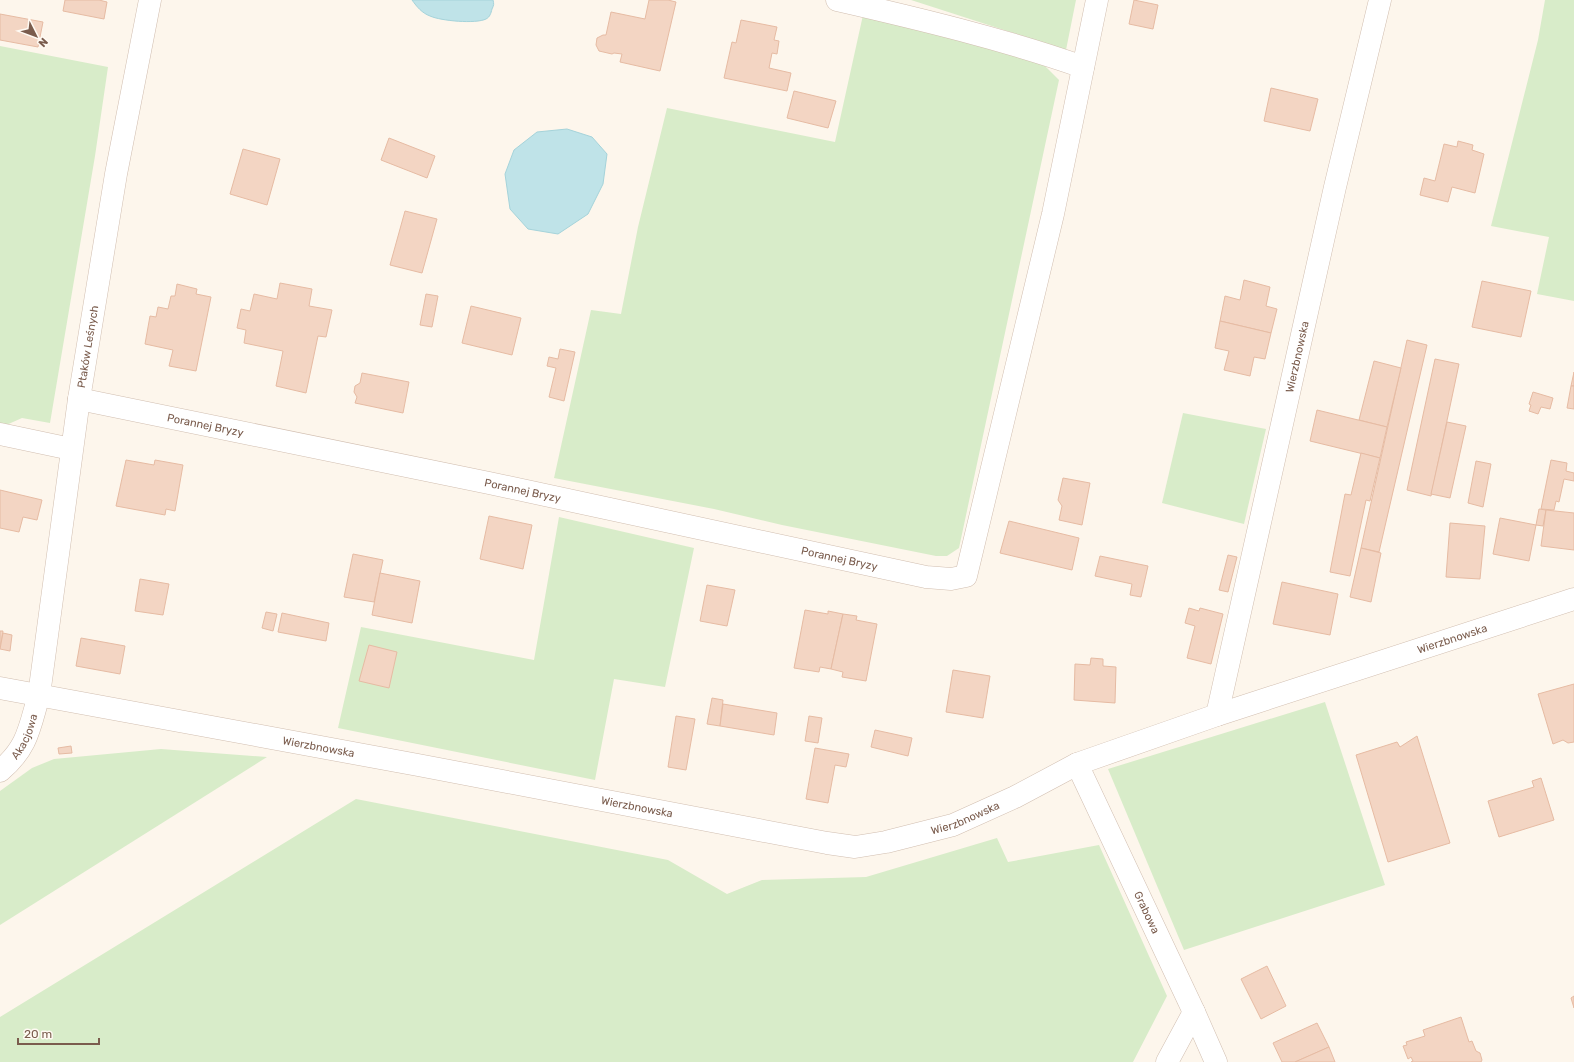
<svg xmlns="http://www.w3.org/2000/svg" width="1574" height="1062" font-family="Rubik,sans-serif">
<style>
.green{fill:#d8ecc9}
.water{fill:#bfe3e8;stroke:#a5d3da}
.building{fill:#f3d5c3;stroke:#e6bba3}
.lines{fill:none;stroke-linecap:round;stroke-linejoin:round}
.minor-casing{stroke:#d1beb0;stroke-width:23}
.minor{stroke:#fff;stroke-width:22}
.labels{text-anchor:middle;stroke-width:3;stroke-linejoin:round;paint-order:stroke}
.street-label{font-size:11px;fill:#7a5c4d;stroke:#fffaf3}
</style>
<rect width="100%" height="100%" fill="#fdf6ec"/>
<g class="green">
<polygon points="911,0 1076,0 1066,50"/>
<polygon points="1545,0 1574,0 1574,301 1537,294 1549,237 1491,226 1538,40"/>
<polygon points="863,15 1040,61 1059,80 959,548 947,556 936,556 782,525 714,509 554,478 591,310 621,314 638,227 667,108 835,142"/>
<polygon points="0,46 108,67 95,156 50,423 22,418 4,426 0,425"/>
<polygon points="1183,413 1266,429 1244,524 1162,503"/>
<polygon points="559,517 694,548 665,687 614,679 595,780 338,728 361,627 534,660"/>
<polygon points="1325,702 1385,885 1184,950 1108,769"/>
<polygon points="161,749 267,757 0,925 0,791 32,768 54,759"/>
<polygon points="356,799 668,860 727,894 762,880 866,877 997,838 1008,862 1099,845 1167,996 1133,1062 0,1062 0,1017"/>
</g>
<g class="water">
<path d="M412 0H493C494 4 494 5 492 9 491 13 490 17 486 19 476 24 441 21 430 16 422 13 417 7 412 0Z"/>
<polygon points="567,129 592,137 607,154 603,184 588,214 558,234 528,229 510,209 505,174 514,150 537,132"/>
</g>
<g class="building">
<polygon points="65,0 99,0 107,2 104,19 63,11"/>
<polygon points="649,0 668,0 676,2 660,71 620,62 622,54 614,53 612,54 599,51 596,45 597,38 603,35 606,35 611,12 645,19"/>
<polygon points="1134,0 1158,5 1153,29 1129,24"/>
<polygon points="0,14 43,22 38,47 0,40"/>
<polygon points="741,20 777,27 774,40 779,41 777,54 772,53 769,68 791,73 787,91 724,78 732,42 736,43"/>
<polygon points="1271,88 1318,99 1310,131 1264,121"/>
<polygon points="794,91 836,101 828,128 787,118"/>
<polygon points="389,138 435,156 427,178 381,160"/>
<polygon points="1458,141 1473,145 1472,150 1484,154 1475,193 1452,187 1448,202 1420,195 1424,178 1435,181 1444,144 1457,147"/>
<polygon points="243,149 280,159 267,205 230,194"/>
<polygon points="405,211 437,219 422,273 390,265"/>
<polygon points="1244,280 1270,287 1266,306 1277,309 1271,333 1220,321 1225,296 1240,300"/>
<polygon points="1482,281 1531,291 1521,337 1472,327"/>
<polygon points="280,283 312,289 309,306 332,310 326,337 318,336 306,393 276,386 283,351 244,343 246,330 237,328 241,309 250,311 254,294 277,299"/>
<polygon points="177,284 197,289 196,294 211,297 196,371 169,366 173,350 145,344 150,316 156,317 158,307 168,309 171,296 175,296"/>
<polygon points="426,294 438,296 432,327 420,325"/>
<polygon points="471,306 521,318 512,355 462,343"/>
<polygon points="1220,321 1271,333 1265,359 1254,357 1250,376 1224,370 1229,351 1215,348"/>
<polygon points="1407,340 1427,345 1379,552 1361,548"/>
<polygon points="560,349 575,352 564,401 549,397 556,368 547,366 549,357 558,359"/>
<polygon points="1435,359 1459,364 1431,496 1407,490"/>
<polygon points="1374,361 1401,368 1387,427 1359,420"/>
<polygon points="1574,372 1574,386 1571,386"/>
<polygon points="362,373 409,382 403,413 355,403 357,397 354,392 355,386 360,383"/>
<polygon points="1571,386 1574,386 1574,409 1567,408"/>
<polygon points="1533,392 1553,398 1550,409 1541,407 1538,414 1529,411 1531,405 1529,404"/>
<polygon points="1317,410 1387,427 1380,458 1310,441"/>
<polygon points="1447,422 1466,426 1450,498 1431,494"/>
<polygon points="1361,453 1380,458 1370,501 1366,500 1350,576 1330,572 1345,494 1351,495"/>
<polygon points="126,460 154,465 155,460 183,465 175,511 166,509 165,515 116,506"/>
<polygon points="1551,460 1567,463 1566,471 1574,473 1574,481 1564,479 1559,502 1556,501 1554,510 1541,509"/>
<polygon points="1476,461 1491,464 1483,507 1468,503"/>
<polygon points="1063,478 1090,483 1082,525 1059,520 1062,506 1058,500"/>
<polygon points="0,490 42,500 37,520 23,517 19,532 0,528"/>
<polygon points="1539,509 1546,510 1543,526 1536,525"/>
<polygon points="1546,510 1574,513 1574,550 1541,546"/>
<polygon points="489,516 532,525 523,569 480,559"/>
<polygon points="1500,518 1536,525 1529,561 1493,554"/>
<polygon points="1009,521 1079,538 1072,570 1000,553"/>
<polygon points="1450,523 1485,526 1480,579 1446,577"/>
<polygon points="1361,548 1381,553 1371,602 1350,597"/>
<polygon points="353,554 383,560 374,602 344,597"/>
<polygon points="1228,555 1237,557 1228,592 1219,590"/>
<polygon points="1100,556 1148,566 1141,597 1130,595 1132,584 1095,576"/>
<polygon points="380,573 420,581 412,623 372,615"/>
<polygon points="140,579 169,584 163,615 135,611"/>
<polygon points="1282,582 1338,594 1330,635 1273,624"/>
<polygon points="707,585 735,590 727,626 700,621"/>
<polygon points="1189,608 1199,611 1200,608 1223,614 1211,664 1187,658 1195,626 1185,623"/>
<polygon points="805,610 828,614 828,611 843,614 831,669 820,667 819,672 794,668"/>
<polygon points="266,612 277,614 273,631 262,628"/>
<polygon points="282,613 329,623 326,641 278,632"/>
<polygon points="843,614 857,616 856,620 877,624 866,681 842,677 843,672 831,669"/>
<polygon points="0,631 3,631 0,649"/>
<polygon points="3,633 12,635 10,651 0,649"/>
<polygon points="81,638 125,646 120,674 76,666"/>
<polygon points="369,645 397,652 389,688 359,681"/>
<polygon points="1091,658 1103,659 1103,666 1116,667 1115,703 1074,700 1075,664 1090,665"/>
<polygon points="953,670 990,676 983,718 946,712"/>
<polygon points="1574,684 1574,742 1568,743 1563,740 1553,744 1538,694"/>
<polygon points="712,698 723,700 720,726 707,724"/>
<polygon points="723,704 777,713 774,735 720,726"/>
<polygon points="676,716 695,719 686,770 668,767"/>
<polygon points="809,716 822,718 818,743 805,741"/>
<polygon points="875,730 912,738 908,756 871,747"/>
<polygon points="1417,736 1450,843 1388,862 1356,755 1397,742 1400,747"/>
<polygon points="71,746 72,753 59,754 58,748"/>
<polygon points="815,748 849,754 846,767 835,765 828,803 806,799"/>
<polygon points="1541,778 1554,820 1499,837 1488,801 1534,787 1532,781"/>
<polygon points="1267,966 1286,1006 1261,1019 1241,979"/>
<polygon points="1574,996 1574,1008 1571,998"/>
<polygon points="1461,1017 1469,1042 1472,1041 1476,1051 1480,1053 1482,1060 1481,1062 1411,1062 1413,1061 1411,1057 1408,1059 1403,1046 1407,1045 1406,1042 1425,1036 1423,1030"/>
<polygon points="1317,1023 1329,1047 1295,1062 1282,1062 1273,1043"/>
<polygon points="1329,1047 1335,1062 1295,1062"/>
</g>
<g class="lines">
<defs>
<g id="minor">
<path d="M837 0C920 19 1003 39 1083 67"/>
<path id="s1" d="M79 399 489 483 926 577 951 579 966 576 1053 214 1097 0"/>
<polyline points="0,434 71,449"/>
<path id="s2" d="M0 688 418 765 827 843 855 847 886 842 953 825 1015 797 1077 764 1217 715 1574 599"/>
<path id="s3" d="M1217 715 1335 187 1380 0"/>
<path id="s4" d="M1077 764 1194 1012 1216 1062"/>
<path id="s5" d="M0 771C28 747 29 729 39 695L79 399 116 174 150 0"/>
<polyline points="1167,1062 1194,1012"/>
</g>
</defs>
<use href="#minor" class="minor-casing"/>
<use href="#minor" class="minor"/>
</g>
<g class="labels">
<g class="street-label">
<text dy="4" stroke="none"><textPath href="#s5" startOffset="439">Ptaków Leśnych</textPath></text>
<text dy="4" stroke="none"><textPath href="#s3" startOffset="367">Wierzbnowska</textPath></text>
<text dy="4" stroke="none"><textPath href="#s1" startOffset="129">Porannej Bryzy</textPath></text>
<text dy="4" stroke="none"><textPath href="#s1" startOffset="453">Porannej Bryzy</textPath></text>
<text dy="4" stroke="none"><textPath href="#s1" startOffset="777">Porannej Bryzy</textPath></text>
<text dy="4" stroke="none"><textPath href="#s2" startOffset="1504">Wierzbnowska</textPath></text>
<text dy="4" stroke="none"><textPath href="#s5" startOffset="43">Akacjowa</textPath></text>
<text dy="4" stroke="none"><textPath href="#s2" startOffset="324">Wierzbnowska</textPath></text>
<text dy="4" stroke="none"><textPath href="#s2" startOffset="648">Wierzbnowska</textPath></text>
<text dy="4" stroke="none"><textPath href="#s2" startOffset="984">Wierzbnowska</textPath></text>
<text dy="4" stroke="none"><textPath href="#s4" startOffset="164">Grabowa</textPath></text>
</g>
</g>
<g transform="translate(36 36) rotate(132)" stroke="#fffaf3" stroke-width="3" paint-order="stroke">
<path d="M0-3L7 15L0 10L-7 15Z" fill="#7a5c4d"/>
<text y="-6" font-size="11" font-weight="bold" text-anchor="middle" fill="#7a5c4d">N</text>
</g>
<path d="M18 1038v6h81v-6" fill="none" stroke="#7a5c4d" stroke-width="2"/>
<text x="24" y="1038" font-size="12" fill="#7a5c4d" stroke="#fffaf3" stroke-width="3" paint-order="stroke">20 m</text>
</svg>
